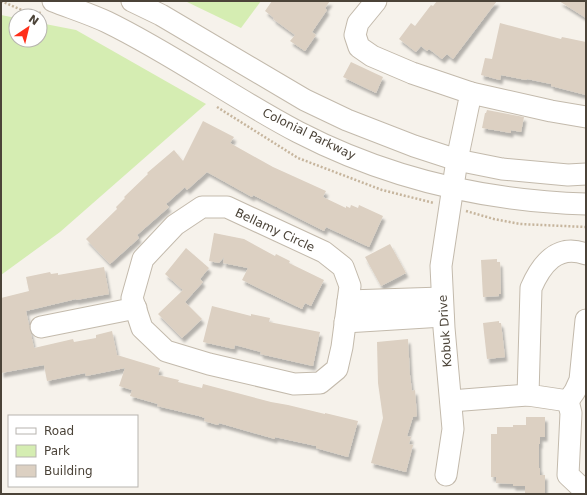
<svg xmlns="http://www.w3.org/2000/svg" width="587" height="495" font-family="'DejaVu Sans',sans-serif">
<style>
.green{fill:#d5edb2}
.building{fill:#dcd0c2;filter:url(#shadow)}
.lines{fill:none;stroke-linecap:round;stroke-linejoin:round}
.minor-casing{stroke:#c3baac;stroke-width:23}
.path{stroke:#c6b59d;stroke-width:2.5;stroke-dasharray:2 2;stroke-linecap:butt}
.minor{stroke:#fff;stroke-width:21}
.labels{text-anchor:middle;stroke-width:4;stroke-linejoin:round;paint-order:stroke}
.street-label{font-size:12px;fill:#4b4338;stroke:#fff}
</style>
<defs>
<filter id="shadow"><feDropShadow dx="2.5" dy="4.5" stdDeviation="1" flood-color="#0004"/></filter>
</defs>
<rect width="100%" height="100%" fill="#f6f2eb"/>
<g class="green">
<polygon points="185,1 261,1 241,28"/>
<polygon points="1,15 16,18 16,40 40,40 40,23 76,30 206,104 60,232 1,275"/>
</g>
<g class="building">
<polygon points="272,1 330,1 325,8 327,10 312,32 316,35 305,51 290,41 295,35 273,19 274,18 265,11"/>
<polygon points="437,1 497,1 453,59 447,54 442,59 429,49 427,51 421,46 416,52 399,39 411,23 415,26 431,5 433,6"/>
<polygon points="559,1 586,1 586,18"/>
<polygon points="500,23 561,39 562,37 586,42 586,95 551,86 551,84 527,79 526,80 501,75 500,80 481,75 485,58 492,59"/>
<polygon points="351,62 383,77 376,93 343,77"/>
<polygon points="487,110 524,117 521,132 511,130 511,133 482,128 485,113 486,113"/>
<polygon points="203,121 234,137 230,143 273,167 326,191 323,197 346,208 346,206 350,208 351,205 358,208 359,205 383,216 369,247 326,227 324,231 253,195 252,197 207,172 187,190 185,187 166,204 169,207 137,235 139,238 110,264 86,239 117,209 116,207 125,198 124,197 148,174 147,173 174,150 183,161"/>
<polygon points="214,233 244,239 275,256 276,254 290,261 289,263 324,280 311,306 305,303 302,309 242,280 248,268 223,263 224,257 219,263 209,261"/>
<polygon points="390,244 406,273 381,286 365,257"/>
<polygon points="186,248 209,268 200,279 203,282 185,302 202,319 182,338 158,314 183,290 165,274"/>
<polygon points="497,259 497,262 500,262 501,294 499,294 499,296 483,297 481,260"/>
<polygon points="104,267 109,294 76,300 76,299 26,311 34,348 73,339 74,342 96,338 96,335 112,331 117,355 160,368 158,375 179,380 178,382 202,388 203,384 271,402 288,405 325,414 325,413 358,421 348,457 316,448 316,446 275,437 275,439 219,423 218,425 204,421 205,418 199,416 157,406 158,404 130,396 132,390 119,386 125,368 86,376 85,373 47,381 44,365 1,373 1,298 29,291 26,277 50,272 51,274 58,273 58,275"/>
<polygon points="212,306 251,316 251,314 270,318 269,322 320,332 313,366 260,354 261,352 235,345 234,349 203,342"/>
<polygon points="499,321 499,323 501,323 505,357 487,359 483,323"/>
<polygon points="408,339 410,375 412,391 415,390 417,416 413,417 407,436 411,437 409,444 413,445 406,472 371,463 383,418 378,383 377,342"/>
<polygon points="526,417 545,417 545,437 540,437 540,444 539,444 539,468 540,468 540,475 545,475 545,494 525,494 525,486 513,486 513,484 496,483 496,477 491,477 491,434 497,434 497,427 513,427 513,425 526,425"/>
</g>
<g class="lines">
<defs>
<g id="minor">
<path d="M53 1C71 8 90 14 107 22 173 54 233 98 298 132 387 178 486 201 586 204"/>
<polyline points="132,1 161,15 305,100 347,120 414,146 457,160 502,169 568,175 586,174"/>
<polyline points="376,1 358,23 355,35 359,47 372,56 412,73 471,93 457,160 441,266 444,328 453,429 446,475"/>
<polyline points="471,93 551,111 586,117"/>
<polygon points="202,207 227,207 324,252 343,267 350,286 342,347 337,369 320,383 294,384 209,364 166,351 142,328 132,298 143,259 175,225"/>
<polyline points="348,301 442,298"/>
<polyline points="345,322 443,316"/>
<polyline points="41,327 136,308"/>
<polyline points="451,401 528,395"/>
<path d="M568 401 528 395 531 288C541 265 557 243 586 254"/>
<polyline points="568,401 571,413 568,475 586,492"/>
<polyline points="568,401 575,391 580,380 586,320"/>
</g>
</defs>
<use href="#minor" class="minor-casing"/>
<g class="path">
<polyline points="1,1 24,11 41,13"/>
<polyline points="217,107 298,158 382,190 434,203"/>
<polyline points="466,211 494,219 520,224 586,227"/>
</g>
<use href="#minor" class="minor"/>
</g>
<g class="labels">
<g class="street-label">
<text transform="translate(309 134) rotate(26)" y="4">Colonial Parkway</text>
<text transform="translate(275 230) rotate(25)" y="4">Bellamy Circle</text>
<text transform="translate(445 331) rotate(-94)" y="4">Kobuk Drive</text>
</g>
</g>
<rect width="587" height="495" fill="none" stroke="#4b4338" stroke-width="4"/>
<rect x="8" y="415" width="130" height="72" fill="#ffffff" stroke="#b7b4af"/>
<rect x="16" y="428" width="20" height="6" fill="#ffffff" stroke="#b7b4af"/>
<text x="44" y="435" font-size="12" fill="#4b4338">Road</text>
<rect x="16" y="445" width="20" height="12" fill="#d5edb2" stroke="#b7b4af"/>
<text x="44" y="455" font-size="12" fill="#4b4338">Park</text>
<rect x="16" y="465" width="20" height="12" fill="#dcd0c2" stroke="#b7b4af"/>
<text x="44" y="475" font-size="12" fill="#4b4338">Building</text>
<g transform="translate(28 28) rotate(35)"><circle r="19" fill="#ffffff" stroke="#b7b4af"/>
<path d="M0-3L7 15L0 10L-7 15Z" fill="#ff2f19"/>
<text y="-6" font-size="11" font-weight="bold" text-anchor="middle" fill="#4b4338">N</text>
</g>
</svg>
